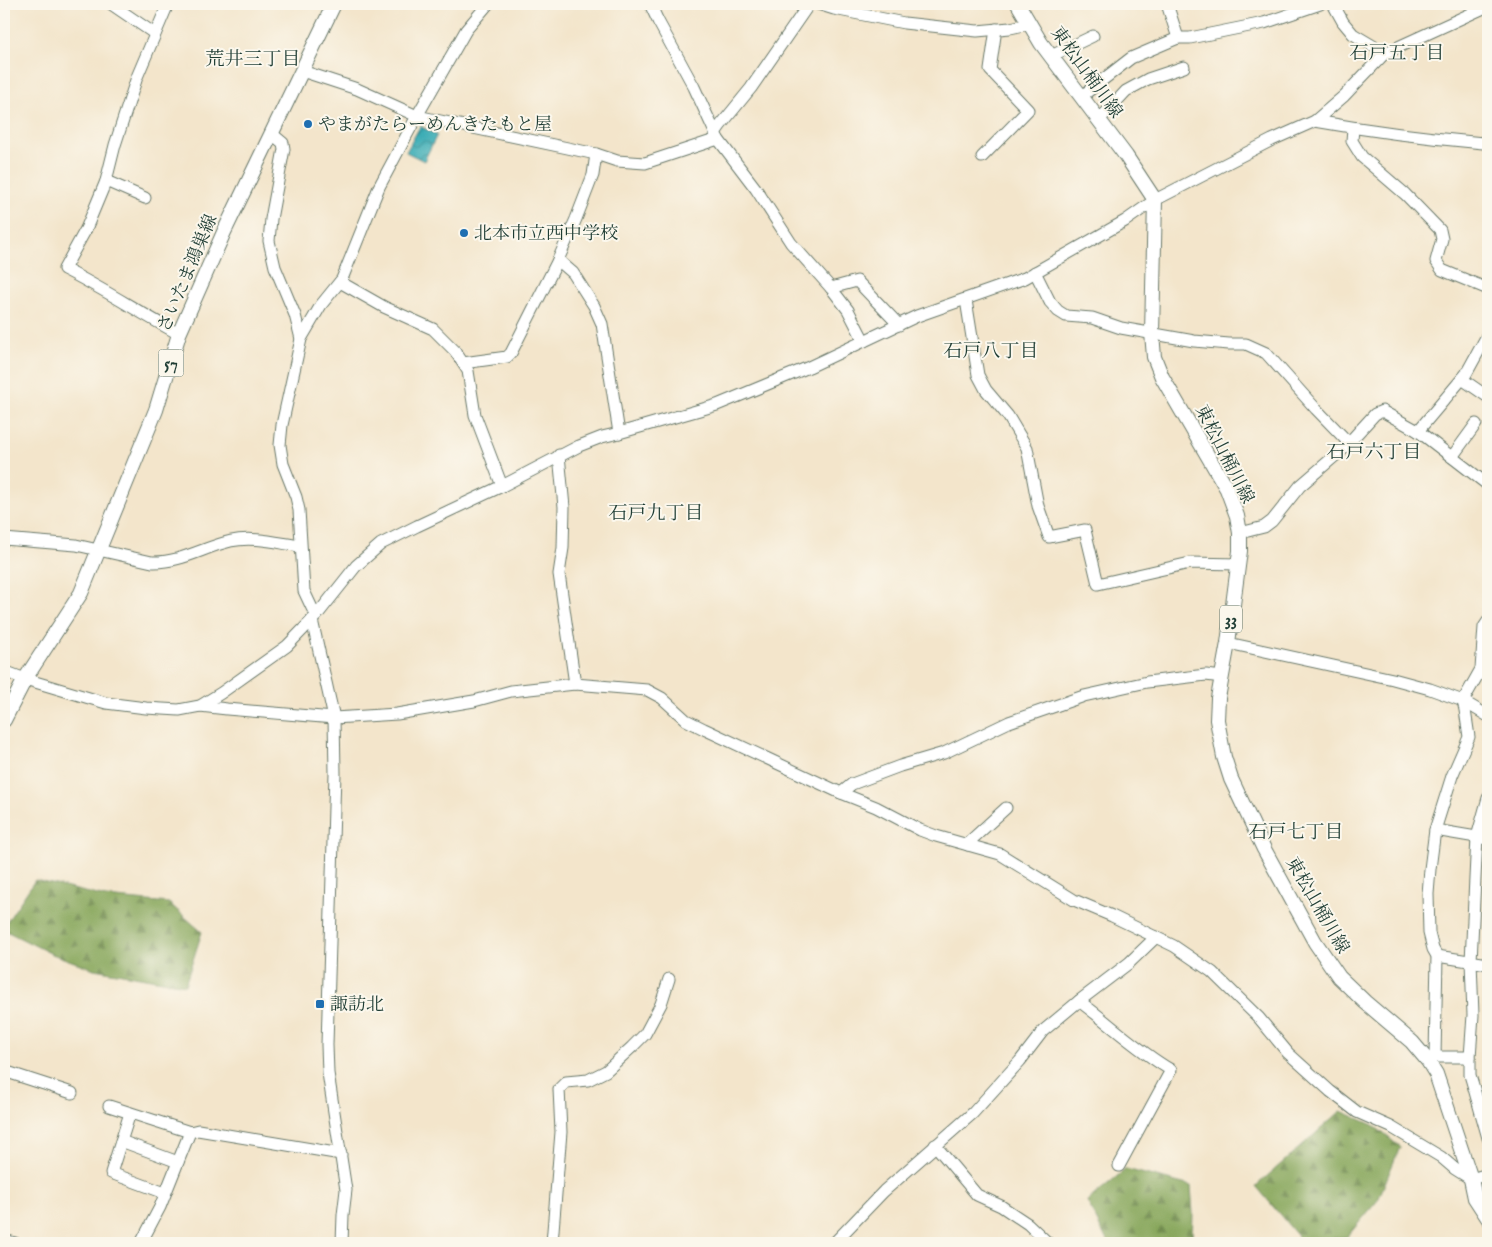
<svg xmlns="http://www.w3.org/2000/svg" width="1492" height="1247" font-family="'IM FELL English','Noto Serif JP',serif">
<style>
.forest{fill:url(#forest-firs);stroke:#527247}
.water{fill:url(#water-waves);stroke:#2e7575}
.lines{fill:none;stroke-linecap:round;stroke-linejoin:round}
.minor-casing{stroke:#697869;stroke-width:13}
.major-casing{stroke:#697869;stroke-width:16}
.minor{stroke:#fff;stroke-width:11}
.major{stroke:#fff;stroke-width:14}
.poi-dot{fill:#1f6fb2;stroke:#fbf7ec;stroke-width:2}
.labels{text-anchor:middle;stroke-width:4;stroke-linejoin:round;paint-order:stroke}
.shield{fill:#fbf7ec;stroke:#61756b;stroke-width:1}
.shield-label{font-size:16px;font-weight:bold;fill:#1f3d34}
.street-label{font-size:18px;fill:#1f3d34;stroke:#fbf7ec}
.poi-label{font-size:18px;fill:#1f3d34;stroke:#fbf7ec;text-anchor:start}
.neighbourhood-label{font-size:19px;fill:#1f3d34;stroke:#fbf7ec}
</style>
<defs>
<pattern id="forest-firs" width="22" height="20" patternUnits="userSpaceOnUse" patternTransform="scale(1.25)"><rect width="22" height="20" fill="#86a65a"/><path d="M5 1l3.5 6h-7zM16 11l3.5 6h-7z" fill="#6d884b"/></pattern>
<pattern id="water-waves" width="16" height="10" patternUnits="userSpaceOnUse" patternTransform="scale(1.25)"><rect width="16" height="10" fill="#3cadb6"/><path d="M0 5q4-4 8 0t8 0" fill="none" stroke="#328e95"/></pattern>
</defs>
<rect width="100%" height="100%" fill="#fbf7ec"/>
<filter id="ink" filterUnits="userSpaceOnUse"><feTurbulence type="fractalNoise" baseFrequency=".02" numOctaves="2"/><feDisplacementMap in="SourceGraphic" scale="10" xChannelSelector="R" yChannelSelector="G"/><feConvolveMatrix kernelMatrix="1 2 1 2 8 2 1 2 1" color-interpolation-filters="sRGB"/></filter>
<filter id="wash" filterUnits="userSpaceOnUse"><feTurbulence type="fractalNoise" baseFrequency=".0096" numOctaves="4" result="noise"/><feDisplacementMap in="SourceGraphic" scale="20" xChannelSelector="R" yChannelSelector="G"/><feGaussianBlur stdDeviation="1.12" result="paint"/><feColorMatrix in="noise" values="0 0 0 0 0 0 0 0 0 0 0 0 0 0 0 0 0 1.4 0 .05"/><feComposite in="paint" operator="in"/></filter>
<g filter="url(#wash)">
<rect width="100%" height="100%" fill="#f3e5cb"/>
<g class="forest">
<polygon points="35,880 106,897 169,903 202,932 185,985 94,969 52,954 4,930 4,926"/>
<polygon points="1341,1111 1373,1125 1400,1147 1378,1200 1347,1237 1301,1240 1256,1186"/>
<polygon points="1126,1169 1191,1186 1193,1213 1192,1243 1108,1243 1087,1201"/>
</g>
<polygon class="water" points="420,126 437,135 424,161 406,152"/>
</g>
<g filter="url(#ink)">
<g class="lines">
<defs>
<g id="minor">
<polyline points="111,4 155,34"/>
<path d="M168 4 137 77 115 145 106 181 86 229 64 269C104 289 140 313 179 334"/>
<polyline points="650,4 658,21 694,87 718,139 756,189 791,243 831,288 848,310 864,341"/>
<polyline points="818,4 834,9 904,23 977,31 1010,28 1029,24"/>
<polyline points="1333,4 1343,22 1353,34 1385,53"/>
<polyline points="1178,38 1190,38 1264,23 1320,4"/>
<polyline points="1051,56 1093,36"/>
<polyline points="302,71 357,89 417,116 596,154 617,161 645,163 718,139"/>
<polyline points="1082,96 1131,58 1178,38 1167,4"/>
<polyline points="1099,120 1126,91 1148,79 1184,67"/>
<path d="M1315 121C1371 131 1427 138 1483 143L1488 137"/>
<polyline points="1353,128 1352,141 1362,157 1405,194 1440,230 1442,239 1436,261 1442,270 1488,289"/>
<polyline points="271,133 283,143 284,149 271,219 269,241 275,267 295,315 301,339"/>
<polyline points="715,133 720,126 751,88 809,4"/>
<polyline points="982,157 1028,110 990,70 996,29"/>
<polyline points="106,181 145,198"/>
<polyline points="558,260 573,273 594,306 602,324 619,433"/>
<polyline points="1035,272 1050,302 1058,311 1066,316 1092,318 1121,328 1194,341 1229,344 1246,344 1266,353 1316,409 1349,443"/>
<polyline points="340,282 384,307 433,329 455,351 468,371 475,415 502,486"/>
<polyline points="831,288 857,281 899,325"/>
<polyline points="966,300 978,375 986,390 1008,416 1027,448 1038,506 1049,537 1085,530 1098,584 1190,563 1238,564"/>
<polyline points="463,363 507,357 511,353 558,260 576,219 593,175 596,154"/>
<polyline points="1462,379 1488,397"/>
<polyline points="1418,431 1466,374 1488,334"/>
<polyline points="559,455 564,507 563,548 559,574 575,684"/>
<polyline points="1452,457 1476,424"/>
<polyline points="1240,533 1264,527 1272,521 1300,486 1343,449 1375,414 1382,411 1418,431 1488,485"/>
<path d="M4 539 76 545 152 562C180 563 204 547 231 541 253 536 278 543 300 546"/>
<polyline points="317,615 312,608 304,591 299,510 296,497 283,464 280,445 282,425 301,339 321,305 342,279 379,187 417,116 466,30 488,4"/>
<polyline points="312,620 334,718 335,773 327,1045 328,1073 346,1190 343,1215 342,1243"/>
<polyline points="1228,643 1393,679 1430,689 1463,701 1488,716"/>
<polyline points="4,671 25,679 106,703 146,708 179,710 200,706 221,693 287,646 317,615 356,566 381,544 417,526 502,486 579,446 602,437 619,433 717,405 809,367 917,316 1025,278 1125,221 1155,200 1272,140 1315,121 1344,96 1385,53 1488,6"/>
<polyline points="1463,701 1481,669 1484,627 1488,621"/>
<polyline points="200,706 227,709 334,718 397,714 474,701 511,691 575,684 647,690 662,698 686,720 704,729 841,793 876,807 920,830 936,836 1000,854 1074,900 1112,916 1174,946 1212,972 1259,1018 1288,1053 1330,1091 1357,1112 1391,1127 1441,1157 1455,1169 1471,1179 1488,1174"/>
<polyline points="841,793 852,784 900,766 944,753 1009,722 1084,696 1147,682 1206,675 1222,677"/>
<polyline points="1488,798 1477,837 1471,961 1473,1015 1470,1057 1470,1075 1473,1085 1488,1138"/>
<polyline points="1435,830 1488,839"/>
<polyline points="968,845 969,842 1006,808"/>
<polyline points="1437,956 1488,964"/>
<path d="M1079 1001C1109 1023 1138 1051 1171 1070L1119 1166"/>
<polyline points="1435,1057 1470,1057"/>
<polyline points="1428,1061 1435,1057 1437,956 1433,949 1429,933 1428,894 1430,869 1435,830 1452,776 1469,737 1465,710 1463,701"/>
<polyline points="4,1071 72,1093"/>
<polyline points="109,1106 190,1132 198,1130 341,1154"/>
<polyline points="130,1113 111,1173 165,1193"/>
<polyline points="121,1141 178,1162"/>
<polyline points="935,1145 977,1195 1001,1206 1028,1224 1048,1243"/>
<polyline points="4,1240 15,1243"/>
<polyline points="141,1243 160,1207 190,1132"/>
<polyline points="552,1243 561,1132 559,1089 566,1082 588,1080 606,1071 632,1047 645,1034 661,1004 669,979"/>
<polyline points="834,1243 884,1191 973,1113 1020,1061 1043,1031 1079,1001 1129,963 1156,937"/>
</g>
<g id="major">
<polyline points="1018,4 1041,43 1126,156 1155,200 1152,333 1154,357 1162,377 1227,489 1237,516 1240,533 1240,551 1228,643 1218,698 1217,720 1224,757 1231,779 1264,849 1315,942 1339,977 1365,1002 1412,1042 1428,1061 1436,1074 1471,1179 1475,1198 1488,1218"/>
<polyline points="4,720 25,679 81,593 156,410 179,334 224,232 334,4"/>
</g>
</defs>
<use href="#minor" class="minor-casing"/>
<use href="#major" class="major-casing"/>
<use href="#minor" class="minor"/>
<use href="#major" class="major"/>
</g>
</g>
<g class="poi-dot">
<circle cx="308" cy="124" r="5"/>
<circle cx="464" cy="233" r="5"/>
<rect x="315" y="999" width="10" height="10" rx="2.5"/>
</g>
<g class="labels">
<g class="shield">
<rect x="158.5" y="349.5" width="25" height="27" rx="4"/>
<rect x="1220" y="605.5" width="22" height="27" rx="4"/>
</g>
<g class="shield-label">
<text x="171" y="369">57</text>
<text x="1231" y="625">33</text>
</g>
<g class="street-label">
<text transform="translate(1087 72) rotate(54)" y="6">東松山桶川線</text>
<text transform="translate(187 273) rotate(-67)" y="6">さいたま鴻巣線</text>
<text transform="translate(1225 454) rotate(63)" y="6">東松山桶川線</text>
<text transform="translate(1318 905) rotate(60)" y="6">東松山桶川線</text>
</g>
<g class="poi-label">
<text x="318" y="130">やまがたらーめんきたもと屋</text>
<text x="474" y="239">北本市立西中学校</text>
<text x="330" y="1010">諏訪北</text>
</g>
<g class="neighbourhood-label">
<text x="1397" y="59">石戸五丁目</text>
<text x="253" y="65">荒井三丁目</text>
<text x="991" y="357">石戸八丁目</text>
<text x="1374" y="458">石戸六丁目</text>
<text x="656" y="519">石戸九丁目</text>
<text x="1296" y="838">石戸七丁目</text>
</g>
</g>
<rect width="1492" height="1247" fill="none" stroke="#fbf7ec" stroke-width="20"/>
</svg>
